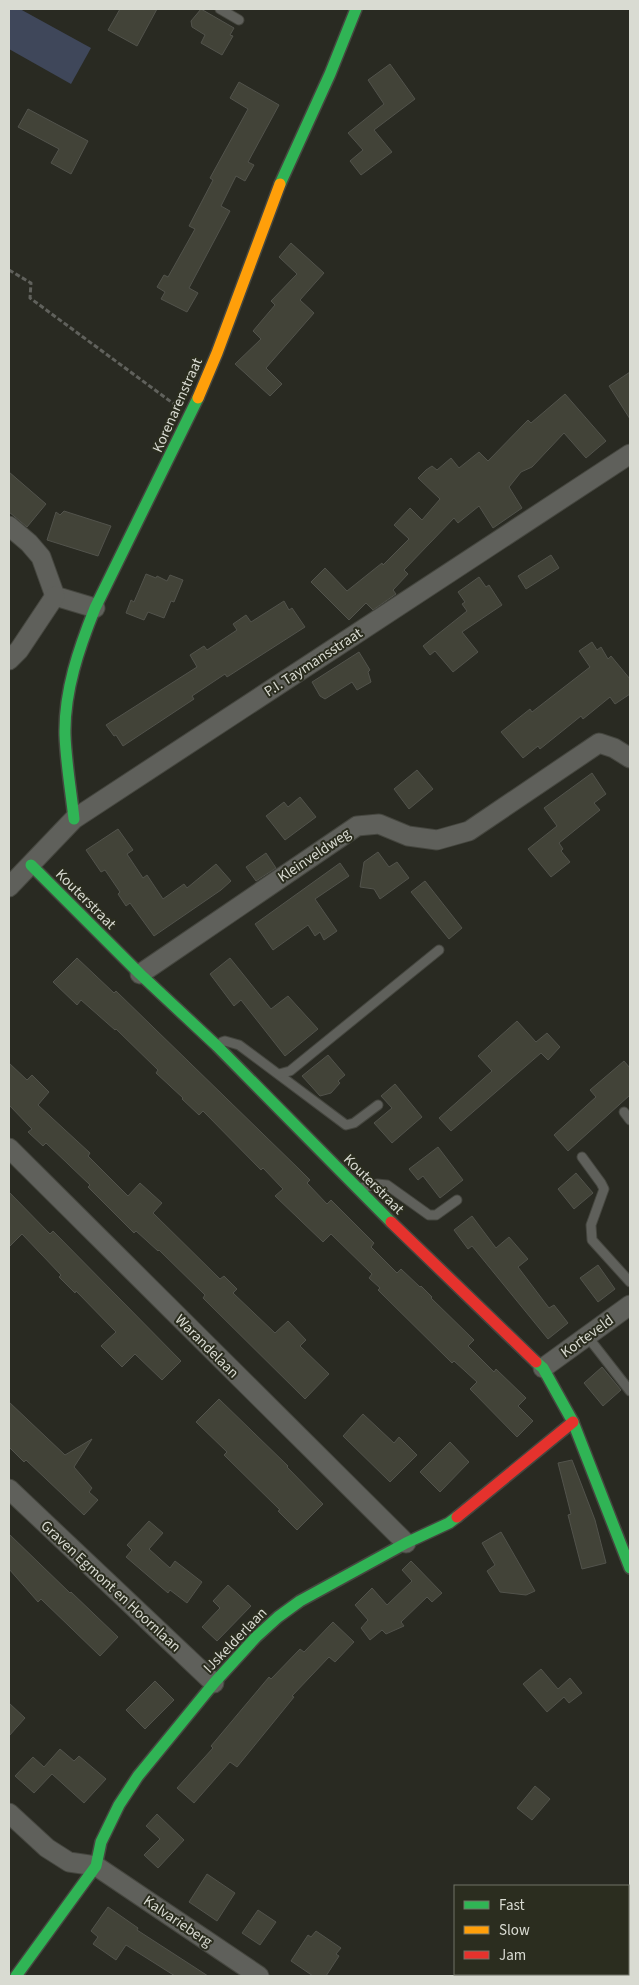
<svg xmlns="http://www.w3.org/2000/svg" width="639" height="1985" font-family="'Source Sans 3',sans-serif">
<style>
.green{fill:#3f475a}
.building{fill:#424338;stroke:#52534c}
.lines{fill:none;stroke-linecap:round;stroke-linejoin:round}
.lane-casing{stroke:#45463f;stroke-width:11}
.street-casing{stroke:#45463f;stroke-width:21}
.fast-casing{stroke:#45463f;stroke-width:14}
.slow-casing{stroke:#45463f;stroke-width:14}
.jam-casing{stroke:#45463f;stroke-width:14}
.path{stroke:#60615c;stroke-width:3;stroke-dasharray:5 2.5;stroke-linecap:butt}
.lane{stroke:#5f605b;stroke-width:9}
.street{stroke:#5f605b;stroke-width:19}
.fast{stroke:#30b455;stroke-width:11}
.slow{stroke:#ff9f0a;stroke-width:11}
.jam{stroke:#e5322d;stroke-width:11}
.labels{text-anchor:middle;stroke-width:4;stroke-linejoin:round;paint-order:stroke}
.street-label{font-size:15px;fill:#d9dbd2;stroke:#2b2d1f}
</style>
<rect width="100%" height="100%" fill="#292a22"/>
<polygon class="green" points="9,9 20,9 91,48 71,84 9,49"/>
<g class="building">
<polygon points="120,9 157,9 137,46 108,30"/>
<polygon points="201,9 234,28 230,35 233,36 222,55 201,43 205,35 192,27 191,21"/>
<polygon points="390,64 415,99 374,130 392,152 361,175 350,161 363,150 348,133 384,104 368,80"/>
<polygon points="239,82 279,105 248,162 254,165 245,181 236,176 221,206 230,211 189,288 198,293 187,312 161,299 165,292 157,287 164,275 168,277 195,229 189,226 213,180 210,178 248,109 230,98"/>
<polygon points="28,109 88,141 71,174 51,163 59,149 18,127"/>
<polygon points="291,243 324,273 300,300 314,313 266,368 282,384 270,396 235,364 261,339 253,331 275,305 271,301 297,274 279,257"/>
<polygon points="630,372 630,419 609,386"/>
<polygon points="565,394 606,441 586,458 564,433 532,467 521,472 509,487 522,508 493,528 479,506 458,523 454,518 404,570 408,574 393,590 396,594 373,610 366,603 349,620 311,582 325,568 347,591 382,563 383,565 409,539 394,525 410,508 422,520 440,499 418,478 426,470 432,466 437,470 451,458 459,468 479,452 488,461 528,420 531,423"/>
<polygon points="9,472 46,504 27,527 9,512"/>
<polygon points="64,511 111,526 98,556 47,540 56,512 60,515"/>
<polygon points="551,555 559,568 526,589 518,576"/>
<polygon points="146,574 156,578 157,576 167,581 170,575 183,580 174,602 171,601 164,618 148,612 144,620 126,613 131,600 134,602"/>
<polygon points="479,577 486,587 489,585 502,605 462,632 478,652 453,672 435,651 430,655 423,646 467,611 462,604 465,602 458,592"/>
<polygon points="284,601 289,610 292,608 305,627 227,677 225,674 192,696 194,699 123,746 116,735 114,736 106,725 197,667 190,655 204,646 207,650 237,630 233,624 246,615 251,622"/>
<polygon points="592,642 597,650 601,647 608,659 611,656 630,679 630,694 615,704 610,697 583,719 581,716 540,749 538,746 523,758 501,732 530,709 532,712 590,667 579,651"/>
<polygon points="359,652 370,670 368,672 371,682 357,690 352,682 325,699 320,696 312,682"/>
<polygon points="417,770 433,789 409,809 394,789"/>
<polygon points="592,773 606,794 594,803 600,810 559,843 563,849 561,851 570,862 551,877 528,849 557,826 544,808"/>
<polygon points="300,797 316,817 285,840 266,816 284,802 288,807"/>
<polygon points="118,829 133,850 127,854 143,878 147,875 163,899 184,884 187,888 216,864 231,881 221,890 154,936 130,903 126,906 118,894 120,892 105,870 101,872 86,850"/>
<polygon points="378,852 389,867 397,862 409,878 380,899 374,889 360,887 364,862"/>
<polygon points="266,853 276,868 256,881 246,867"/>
<polygon points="340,863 349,876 315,899 337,931 324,940 320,932 315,936 308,925 273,950 255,924"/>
<polygon points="425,881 462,928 449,939 411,892"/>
<polygon points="77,958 114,993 116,991 300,1170 310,1180 307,1183 327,1204 331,1200 374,1243 371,1247 397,1273 401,1269 420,1287 421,1286 432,1297 431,1298 474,1340 468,1346 494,1372 496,1369 526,1398 518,1406 533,1421 517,1437 470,1389 477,1382 454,1361 452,1363 378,1290 380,1288 369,1278 372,1274 331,1234 323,1242 275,1196 283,1189 263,1168 261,1170 203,1111 199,1115 182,1099 183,1098 156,1073 158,1070 116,1029 115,1030 81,1000 77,1005 53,982"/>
<polygon points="230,958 271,1009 288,996 318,1029 285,1056 241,1000 234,1006 210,974"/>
<polygon points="517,1021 536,1042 547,1033 560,1047 548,1060 541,1053 451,1131 439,1118 492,1071 478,1056"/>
<polygon points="328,1055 345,1075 338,1081 340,1083 331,1093 320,1096 302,1076"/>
<polygon points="624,1061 630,1068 630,1095 568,1151 554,1135 596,1097 590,1090"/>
<polygon points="9,1063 27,1080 32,1075 49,1092 38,1105 90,1153 88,1156 128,1196 140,1183 162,1203 153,1213 220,1279 224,1276 237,1289 233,1293 275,1333 288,1321 306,1340 300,1346 329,1374 305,1399 203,1298 205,1295 159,1250 158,1251 136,1231 134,1233 88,1187 90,1185 46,1143 43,1146 28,1132 32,1129 9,1105"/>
<polygon points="395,1084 422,1117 392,1143 374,1123 392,1108 381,1096"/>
<polygon points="438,1147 463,1180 440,1198 423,1176 418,1180 409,1169"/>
<polygon points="576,1173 593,1193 574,1209 558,1189"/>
<polygon points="9,1192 50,1234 53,1231 181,1361 162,1380 135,1354 122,1367 101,1346 116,1332 76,1291 75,1293 59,1277 61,1275 22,1234 9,1247"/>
<polygon points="472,1216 496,1248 509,1237 528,1259 518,1267 549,1308 554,1305 568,1323 548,1339 472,1246 468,1249 454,1230"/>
<polygon points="598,1265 615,1289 598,1302 580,1278"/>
<polygon points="602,1367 621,1390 603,1406 584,1383"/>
<polygon points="219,1399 288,1466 287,1467 323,1504 297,1530 278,1511 280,1510 224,1455 227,1452 196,1422"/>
<polygon points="9,1402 65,1455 92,1439 74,1467 92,1488 89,1492 98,1500 84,1515 26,1460 24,1462 9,1447"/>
<polygon points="363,1414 394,1443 399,1437 417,1455 390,1482 343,1436"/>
<polygon points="450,1442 469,1462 440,1492 420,1472"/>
<polygon points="572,1460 595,1520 606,1563 582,1569 568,1515 571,1514 558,1463"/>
<polygon points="149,1521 163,1533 149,1549 170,1568 175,1561 202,1582 187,1603 170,1590 168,1593 126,1557 132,1550 127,1545"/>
<polygon points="501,1532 535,1591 526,1595 500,1592 487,1571 495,1565 482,1543"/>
<polygon points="9,1534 70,1593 71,1592 118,1637 100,1656 41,1599 38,1602 9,1569"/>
<polygon points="411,1561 442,1593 432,1602 427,1597 401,1622 404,1626 386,1634 382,1630 370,1640 361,1628 368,1620 355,1605 372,1588 387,1605 412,1581 402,1570"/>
<polygon points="228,1585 251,1606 217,1641 202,1627 220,1608 213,1601"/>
<polygon points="333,1622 354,1642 335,1662 329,1657 292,1696 294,1697 237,1767 230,1762 194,1803 177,1788 213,1748 211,1746 269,1677 271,1679 300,1649 304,1652"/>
<polygon points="541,1669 558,1689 570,1678 582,1693 569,1703 564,1697 547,1712 523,1684"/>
<polygon points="155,1681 174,1700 145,1729 126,1710"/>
<polygon points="9,1703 25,1718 9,1736"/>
<polygon points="60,1749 74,1761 79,1756 106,1779 84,1803 52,1774 34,1793 15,1776 33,1757 44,1767"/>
<polygon points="535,1786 550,1799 532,1820 517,1808"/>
<polygon points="157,1814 184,1840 158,1868 144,1855 160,1839 146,1826"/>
<polygon points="207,1874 235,1893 217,1921 189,1902"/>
<polygon points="108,1907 138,1928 137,1930 208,1976 175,1976 126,1945 116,1960 93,1944 98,1937 91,1931"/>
<polygon points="258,1910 276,1922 260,1945 242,1933"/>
<polygon points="316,1931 341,1948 336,1954 339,1956 326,1976 313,1976 291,1961 308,1935 311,1937"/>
</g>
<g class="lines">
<defs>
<g id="lane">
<polyline points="220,9 239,20"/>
<polyline points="222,1042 225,1041 239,1045 346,1125 354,1123 378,1105"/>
<polyline points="279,1074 290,1071 439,950"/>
<polyline points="624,1112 630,1120"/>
<polyline points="582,1157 601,1183 604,1189 591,1225 592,1240 630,1282"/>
<polyline points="360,1188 377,1184 387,1185 429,1215 436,1215 457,1200"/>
<polyline points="587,1336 630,1391"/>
</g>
<g id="street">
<polyline points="9,526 29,543 41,557 55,596 95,608"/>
<polyline points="9,660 19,650 55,596"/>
<polyline points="9,887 74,819 630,454"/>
<polyline points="140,974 357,826 379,824 408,836 437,840 469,831 599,743 614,748 630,758"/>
<polyline points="9,1148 406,1543"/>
<polyline points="543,1368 630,1305"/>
<polyline points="9,1489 214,1683"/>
<polyline points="9,1813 47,1848 69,1862 96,1866 259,1976"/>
</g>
<g id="fast">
<polyline points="280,184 330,74 356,9"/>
<path d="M74 819C71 791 66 763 65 735 64 691 79 648 95 608L198 398"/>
<polyline points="31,865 140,974 217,1046 391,1222"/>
<polyline points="536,1362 543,1368 573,1422 630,1568"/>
<polyline points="16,1976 96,1866 101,1842 119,1805 138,1776 214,1683 256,1637 278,1617 300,1601 406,1543 449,1523 457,1517"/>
</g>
<polyline id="slow" points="198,398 217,353 280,184"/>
<g id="jam">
<polyline points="391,1222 536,1362"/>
<polyline points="457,1517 573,1422"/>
</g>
</defs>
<use href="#lane" class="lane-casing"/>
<use href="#street" class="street-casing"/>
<use href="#fast" class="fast-casing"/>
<use href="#slow" class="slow-casing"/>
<use href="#jam" class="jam-casing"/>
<polyline class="path" points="9,270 31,283 30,298 174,404"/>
<use href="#lane" class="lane"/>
<use href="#street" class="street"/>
<use href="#fast" class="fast"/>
<use href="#slow" class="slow"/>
<use href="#jam" class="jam"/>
</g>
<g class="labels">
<g class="street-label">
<text transform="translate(177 405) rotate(-66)" y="5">Korenarenstraat</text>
<text transform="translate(313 662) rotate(-33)" y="5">P.I. Taymansstraat</text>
<text transform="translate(314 855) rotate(-34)" y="5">Kleinveldweg</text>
<text transform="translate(86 899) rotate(45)" y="5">Kouterstraat</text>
<text transform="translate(374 1184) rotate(45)" y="5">Kouterstraat</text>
<text transform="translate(587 1336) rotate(-36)" y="5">Korteveld</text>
<text transform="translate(207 1346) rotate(45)" y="5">Warandelaan</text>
<text transform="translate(111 1586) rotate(43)" y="5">Graven Egmont en Hoornlaan</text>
<text transform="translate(235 1640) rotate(-46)" y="5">IJskelderlaan</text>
<text transform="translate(178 1921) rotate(34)" y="5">Kalvarieberg</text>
</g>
</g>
<rect width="639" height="1985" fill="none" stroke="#d9dbd2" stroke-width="20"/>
<rect x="454" y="1885" width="175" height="90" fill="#2b2d1f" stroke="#717367"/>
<rect x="464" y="1901" width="25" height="8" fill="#30b455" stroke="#717367"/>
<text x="499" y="1910" font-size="15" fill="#d9dbd2">Fast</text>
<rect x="464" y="1926" width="25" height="8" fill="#ff9f0a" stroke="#717367"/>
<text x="499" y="1935" font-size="15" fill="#d9dbd2">Slow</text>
<rect x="464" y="1951" width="25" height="8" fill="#e5322d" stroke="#717367"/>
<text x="499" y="1960" font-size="15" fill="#d9dbd2">Jam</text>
</svg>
